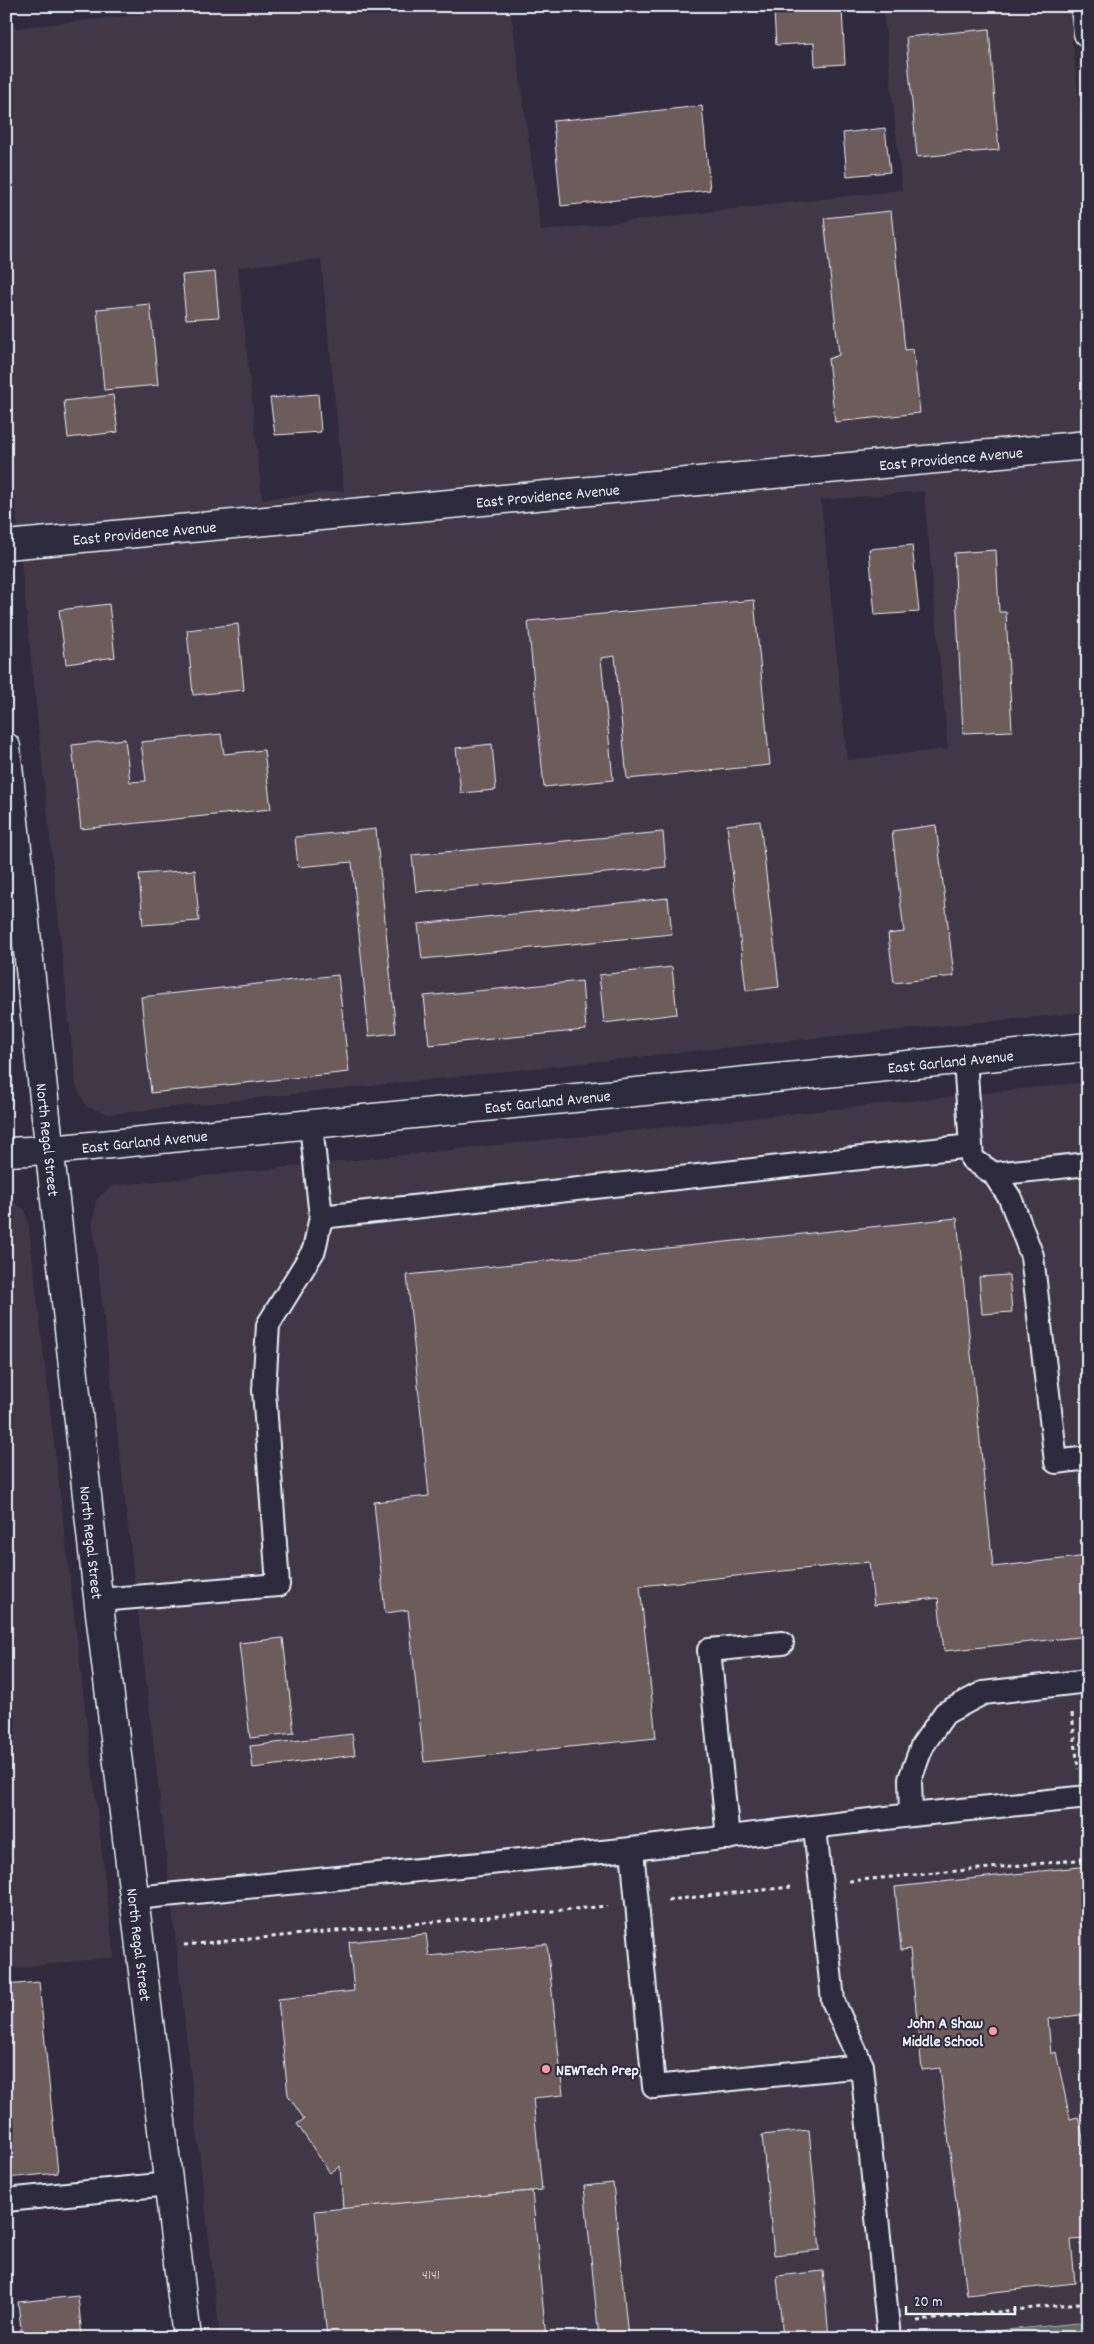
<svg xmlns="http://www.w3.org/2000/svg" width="1094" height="2344" font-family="Dekko,sans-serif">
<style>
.built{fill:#413946;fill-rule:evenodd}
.green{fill:#636b5f;stroke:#a6aeac}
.building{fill:#6c5c5a;stroke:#e8f1f8}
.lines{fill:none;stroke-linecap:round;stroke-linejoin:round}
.service-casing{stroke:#e8f1f8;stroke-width:26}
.minor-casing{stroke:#e8f1f8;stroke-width:31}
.tertiary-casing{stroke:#e8f1f8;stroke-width:31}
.path{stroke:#e8f1f8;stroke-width:3;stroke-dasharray:4 4;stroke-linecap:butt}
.service{stroke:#2f2a3d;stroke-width:22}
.minor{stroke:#2f2a3d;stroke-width:28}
.tertiary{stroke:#2f2a3d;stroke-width:28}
.poi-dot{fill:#ff9aa2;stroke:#2f2a3d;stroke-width:2}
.labels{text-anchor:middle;stroke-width:4;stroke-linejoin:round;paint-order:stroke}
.number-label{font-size:14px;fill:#c9ccd0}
.street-label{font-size:16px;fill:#e8f1f8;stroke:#2f2a3d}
.poi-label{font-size:16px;font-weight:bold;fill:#e8f1f8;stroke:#2f2a3d;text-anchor:end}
</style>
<rect width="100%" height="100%" fill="#2f2a3d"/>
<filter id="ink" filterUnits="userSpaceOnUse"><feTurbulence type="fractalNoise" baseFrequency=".02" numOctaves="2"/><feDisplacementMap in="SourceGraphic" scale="10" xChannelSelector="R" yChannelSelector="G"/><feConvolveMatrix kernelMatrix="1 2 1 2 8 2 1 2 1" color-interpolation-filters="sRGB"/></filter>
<g filter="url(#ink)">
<g class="built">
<path d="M219 6H510L541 231 902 190 883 6H1069L1088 192V1012L815 1038 110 1114 87 1107 76 1086 6 417V29ZM321 259 344 491 262 499 238 267ZM924 491 948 749 847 760 821 500Z"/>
<polygon points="6,997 14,1073 6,1099"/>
<polygon points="1088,1082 1088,2338 220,2338 160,1800 93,1224 96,1200 112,1186"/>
<polygon points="6,1197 25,1210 29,1229 114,1957 6,1969"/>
</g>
<polygon class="green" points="1088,2322 1088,2338 977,2338 976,2333"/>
<g class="building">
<polygon points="842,9 845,64 815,66 814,43 776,45 774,13"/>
<polygon points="989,29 999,150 917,157 906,37"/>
<polygon points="702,106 710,190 561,206 553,121"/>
<polygon points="885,128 890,172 847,176 843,133"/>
<polygon points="891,211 905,350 913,349 920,413 835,422 828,359 839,355 824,218"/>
<polygon points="215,272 219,317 186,319 182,275"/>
<polygon points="150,304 158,385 104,390 97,309"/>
<polygon points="318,394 321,432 275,435 270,398"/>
<polygon points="113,395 118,432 68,438 64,401"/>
<polygon points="912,545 919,612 875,615 869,549"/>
<polygon points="996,550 999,612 1006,612 1012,731 963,733 954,553"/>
<polygon points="754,600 770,765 627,779 615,656 601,658 613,780 544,787 528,621"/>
<polygon points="109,604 115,657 66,664 59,610"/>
<polygon points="238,624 244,690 193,695 187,630"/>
<polygon points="221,734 224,754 264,750 271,809 81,829 72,745 125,739 130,782 146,781 141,742"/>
<polygon points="492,744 496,790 461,793 456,748"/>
<polygon points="760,821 779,987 746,991 727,825"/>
<polygon points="936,825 954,976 894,983 888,934 904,932 892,831"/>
<polygon points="376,829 396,1033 369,1036 352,862 298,867 295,837"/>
<polygon points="663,832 666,867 416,892 412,855"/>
<polygon points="195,870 199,921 143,925 139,874"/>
<polygon points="668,898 672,934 422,959 418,924"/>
<polygon points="672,967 677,1014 604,1023 599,975"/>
<polygon points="338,975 349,1072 151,1093 141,997"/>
<polygon points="582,981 586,1030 429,1045 424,996"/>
<polygon points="957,1218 993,1567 1088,1556 1088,1636 944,1651 938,1598 874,1605 869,1562 640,1586 656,1738 424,1762 408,1610 385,1613 374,1502 429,1496 407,1275"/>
<polygon points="1009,1275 1012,1312 982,1314 979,1277"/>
<polygon points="283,1638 294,1733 250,1738 239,1643"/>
<polygon points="352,1734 355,1755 253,1768 250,1746"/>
<polygon points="1088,1866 1088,2014 1048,2019 1051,2054 1056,2052 1070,2119 1078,2117 1088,2159 1088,2239 1071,2240 1075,2283 967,2295 940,2068 922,2070 910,1949 901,1950 895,1887"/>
<polygon points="426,1934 429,1956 547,1944 563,2095 533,2098 542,2190 343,2209 340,2166 330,2173 297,2124 304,2119 288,2095 278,1999 354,1991 349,1942"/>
<polygon points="39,1982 58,2173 6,2178 6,1985"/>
<polygon points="809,2130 820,2250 774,2255 762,2135"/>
<polygon points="613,2183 628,2338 599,2338 584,2186"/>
<polygon points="532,2191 546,2338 327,2338 315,2211"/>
<polygon points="823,2271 829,2338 783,2338 777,2276"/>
<polygon points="78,2296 82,2338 22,2338 18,2302"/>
</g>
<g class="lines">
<defs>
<g id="service">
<polyline points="311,1125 321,1217 971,1146 965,1060"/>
<polyline points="971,1146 972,1159 994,1174 1010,1198 1032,1256 1056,1462 1088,1458"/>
<polyline points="994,1174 1088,1164"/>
<polyline points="99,1600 278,1585 264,1390 268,1325 314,1250 321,1217"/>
<polyline points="1088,1681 983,1693 945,1713 922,1746 910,1779 911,1815 1088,1797"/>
<polyline points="815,1828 833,2001 862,2066 889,2338"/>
<polyline points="728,1838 709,1650 782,1643"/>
<polyline points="632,1849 654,2087 862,2066"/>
<polyline points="135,1898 632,1849 911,1815"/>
<polyline points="6,2200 169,2184"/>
</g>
<g id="minor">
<polyline points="1085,6 1088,33"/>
<path id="s1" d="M6 545 1088 445"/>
<path id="s2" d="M6 747 97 1588 187 2338"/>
</g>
<g id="tertiary">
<path id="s3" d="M6 1152 51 1150 1088 1047"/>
</g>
</defs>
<use href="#service" class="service-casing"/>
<use href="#minor" class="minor-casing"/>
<use href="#tertiary" class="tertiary-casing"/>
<g class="path">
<polyline points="1072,1713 1078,1769"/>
<polyline points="1084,1827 1088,1857"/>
<polyline points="849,1881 1088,1859"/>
<polyline points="668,1900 791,1887"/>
<polyline points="184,1945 607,1906"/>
<polyline points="1083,2014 1088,2045"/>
<polyline points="917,2321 1088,2302"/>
</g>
<use href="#service" class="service"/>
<use href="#minor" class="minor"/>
<use href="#tertiary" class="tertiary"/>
</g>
</g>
<g class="poi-dot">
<circle cx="993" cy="2031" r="5"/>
<circle cx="546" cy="2069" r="5"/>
</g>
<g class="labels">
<g class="number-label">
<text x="431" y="2279">4141</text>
</g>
<g class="street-label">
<text dy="6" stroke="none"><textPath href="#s1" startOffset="949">East Providence Avenue</textPath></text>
<text dy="6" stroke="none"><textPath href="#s1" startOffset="544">East Providence Avenue</textPath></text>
<text dy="6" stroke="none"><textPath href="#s1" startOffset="139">East Providence Avenue</textPath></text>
<text dy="6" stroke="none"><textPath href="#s3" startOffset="949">East Garland Avenue</textPath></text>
<text dy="6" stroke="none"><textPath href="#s3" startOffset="544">East Garland Avenue</textPath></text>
<text dy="6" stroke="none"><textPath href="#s2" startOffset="395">North Regal Street</textPath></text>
<text dy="6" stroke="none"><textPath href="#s3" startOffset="139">East Garland Avenue</textPath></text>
<text dy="6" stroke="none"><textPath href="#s2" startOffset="800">North Regal Street</textPath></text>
<text dy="6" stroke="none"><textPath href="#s2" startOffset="1205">North Regal Street</textPath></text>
</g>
<g class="poi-label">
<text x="983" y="2028">John A Shaw<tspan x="983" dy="18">Middle School</tspan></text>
<text x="556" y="2075" text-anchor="start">NEWTech Prep</text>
</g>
</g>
<rect width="1094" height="2344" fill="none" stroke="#2f2a3d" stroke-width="25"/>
<rect x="12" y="12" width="1069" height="2319" fill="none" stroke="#e8f1f8" stroke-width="2" filter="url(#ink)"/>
<path d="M906 2306v8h109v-8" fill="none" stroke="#e8f1f8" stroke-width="2.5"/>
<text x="914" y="2306" font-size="15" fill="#e8f1f8" stroke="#2f2a3d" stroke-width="4" paint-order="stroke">20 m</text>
</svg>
